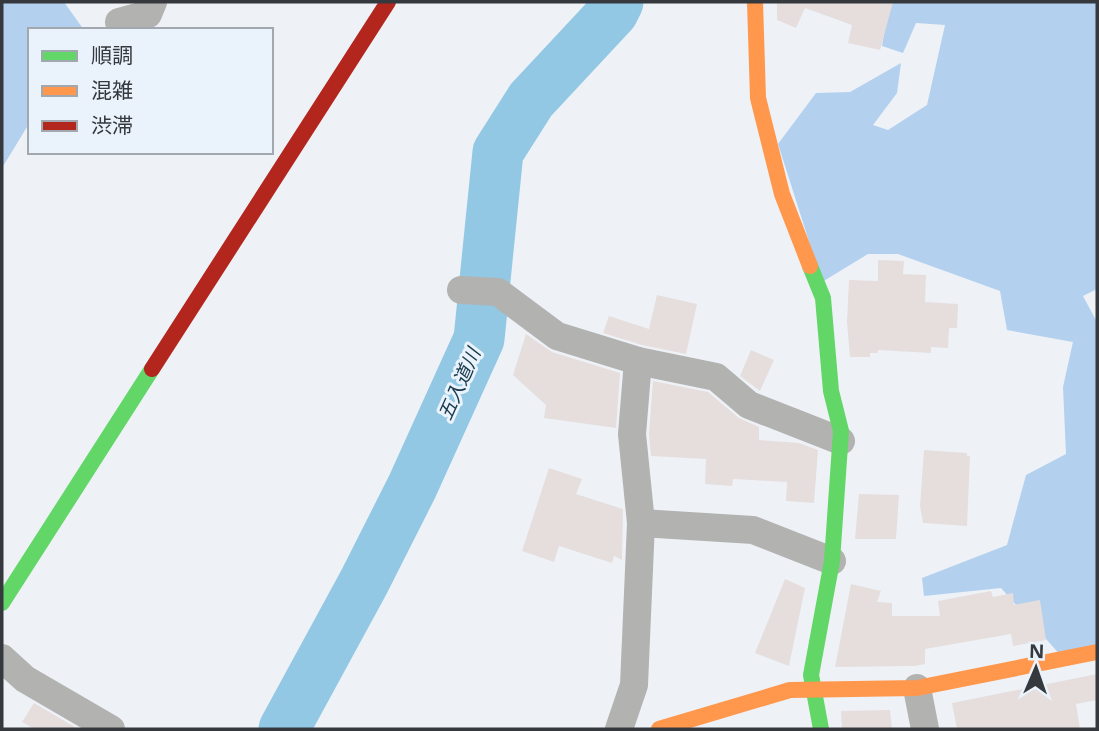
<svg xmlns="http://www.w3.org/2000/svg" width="1099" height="731" font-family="'Noto Sans','Noto Sans JP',sans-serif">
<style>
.forest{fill:#b3d0ef}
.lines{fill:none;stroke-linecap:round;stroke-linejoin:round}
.river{stroke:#92c8e4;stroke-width:51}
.building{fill:#e5dedd}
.street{stroke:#b2b2b1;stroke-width:28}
.fast{stroke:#63d668;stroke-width:16}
.slow{stroke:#ff974d;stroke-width:16}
.jam{stroke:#b3261e;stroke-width:16}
.labels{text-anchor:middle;stroke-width:6;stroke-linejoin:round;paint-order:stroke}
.water-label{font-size:19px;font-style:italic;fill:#163849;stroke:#eaf2fb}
</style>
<rect width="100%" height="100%" fill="#eef2f7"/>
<g class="forest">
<polygon points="2,2 64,2 84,30 30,30 30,122 2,168"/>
<polygon points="889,2 1097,2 1097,289 1083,296 1097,322 1097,650 1062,657 1001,588 924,596 922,578 1007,545 1026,475 1066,454 1063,387 1073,342 1007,330 1000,291 898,254 868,254 822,282 778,144 816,93 850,92 901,63 897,93 873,125 888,130 927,105 945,25 916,23 903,53 882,46"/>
</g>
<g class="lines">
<polyline class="river" points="284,729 364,582 412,487 479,339 498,152 531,100 613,12 618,2"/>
</g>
<g class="building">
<polygon points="777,2 893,2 880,50 848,43 852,25 805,8 796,28 777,20"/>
<polygon points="878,260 904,261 903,274 926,275 925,302 958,304 957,328 949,328 948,348 931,347 931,353 878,350 878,353 870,353 870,357 850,357 847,322 849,280 878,281"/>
<polygon points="657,295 697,304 686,354 642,345 603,333 609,316 649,329"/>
<polygon points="526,334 552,352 620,373 616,428 544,418 546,405 513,375"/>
<polygon points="751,350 774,360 760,391 740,376"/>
<polygon points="653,381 708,392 739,418 759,427 759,440 799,443 818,450 814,503 786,501 787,482 733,479 732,486 705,484 706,459 651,456 649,434"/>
<polygon points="924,450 967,453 967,456 970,456 967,526 923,523 920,506"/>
<polygon points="549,468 582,479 576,494 623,509 622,560 614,556 612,563 559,546 554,562 522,551"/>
<polygon points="859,494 899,495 896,539 855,539"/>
<polygon points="785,579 805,588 789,666 755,653"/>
<polygon points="851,584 881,591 877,602 892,603 892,616 940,616 938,601 991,591 993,597 1013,593 1014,605 1040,600 1046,640 1013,646 1011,634 925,649 925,664 915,666 835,667"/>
<polygon points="1097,674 1097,700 1076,704 1080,729 957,729 952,703"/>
<polygon points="34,703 78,729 34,729 22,722"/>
<polygon points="890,710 892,729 842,729 841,711"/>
</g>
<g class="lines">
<g class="street">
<polyline points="119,22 148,14 153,2"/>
<polyline points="461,290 498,292 557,336 638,361 716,377 749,405 841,441"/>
<polyline points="641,523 753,530 832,561"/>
<polyline points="2,658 25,679 111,729"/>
<polyline points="917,688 925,729"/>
<polyline points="619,729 634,685 641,523 632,434 638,361"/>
</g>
<g class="fast">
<polyline points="810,266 823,298 831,391 841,431 832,561 811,675 821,729"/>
<polyline points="2,603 152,369"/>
</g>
<g class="slow">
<polyline points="755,2 758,98 782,194 810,266"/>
<polyline points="659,729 790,690 917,688 1097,652"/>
</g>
<polyline class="jam" points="152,369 388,2"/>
</g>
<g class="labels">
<g class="water-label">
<text transform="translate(459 384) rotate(-66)" y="7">五入道川</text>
</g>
</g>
<rect width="1099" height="731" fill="none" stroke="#35383c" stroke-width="7"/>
<rect x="28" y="28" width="245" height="126" fill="#eaf2fb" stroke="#a2a8af" stroke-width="2"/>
<rect x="42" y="51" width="35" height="10" fill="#63d668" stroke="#a2a8af" stroke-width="2"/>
<text x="91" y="63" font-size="21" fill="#35383c">順調</text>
<rect x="42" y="86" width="35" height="10" fill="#ff974d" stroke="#a2a8af" stroke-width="2"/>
<text x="91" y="98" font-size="21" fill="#35383c">混雑</text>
<rect x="42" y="121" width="35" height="10" fill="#b3261e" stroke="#a2a8af" stroke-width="2"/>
<text x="91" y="133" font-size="21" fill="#35383c">渋滞</text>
<g transform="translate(1036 668) rotate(2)" stroke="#eaf2fb" stroke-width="5" paint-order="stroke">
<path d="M0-5L12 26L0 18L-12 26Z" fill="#35383c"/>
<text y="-10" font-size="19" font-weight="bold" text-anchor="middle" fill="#35383c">N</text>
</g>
</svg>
